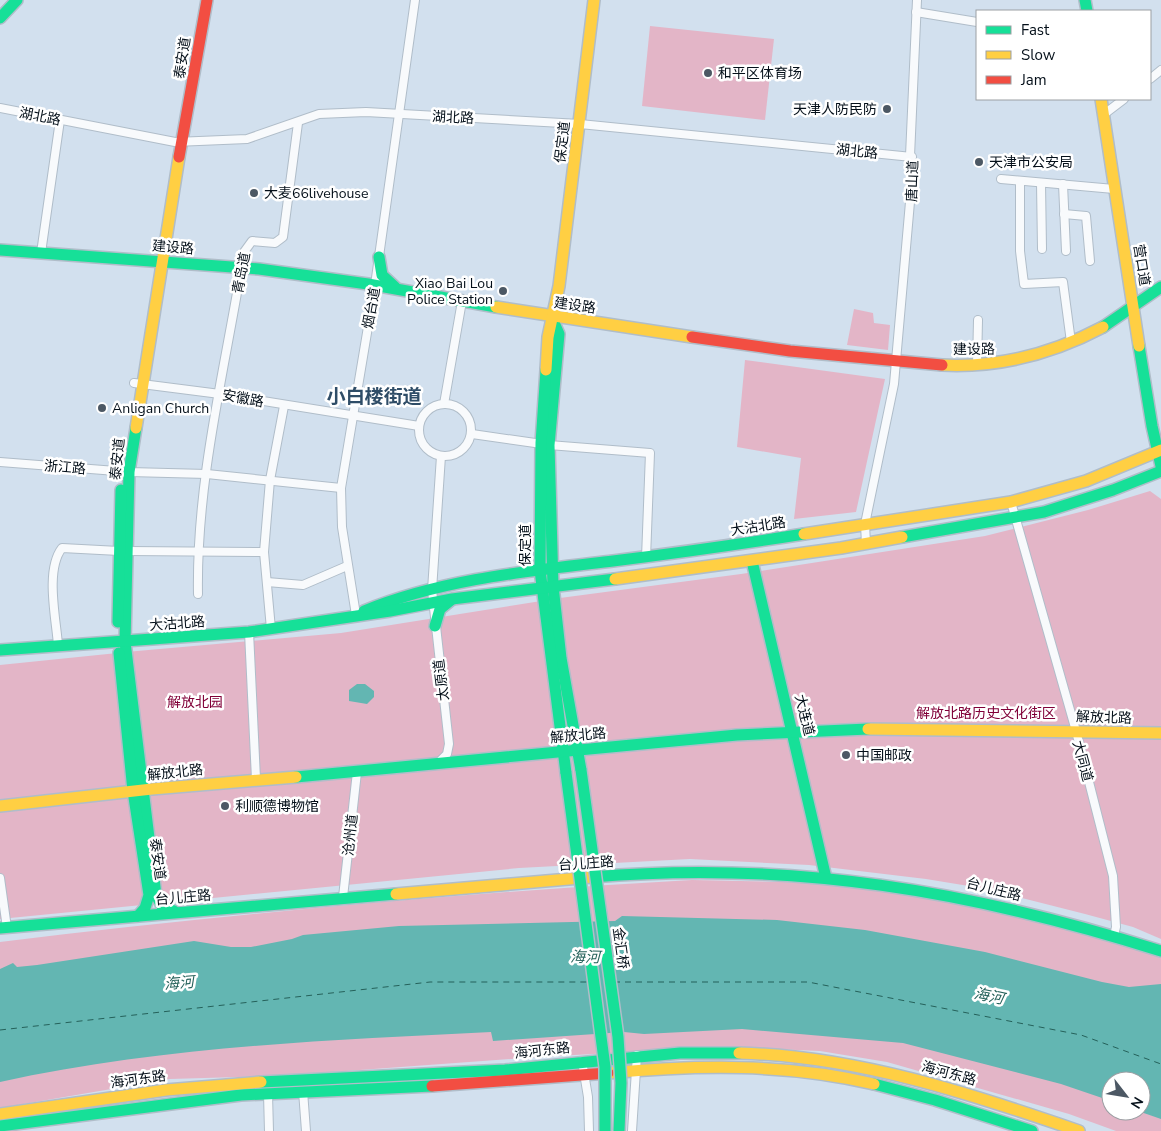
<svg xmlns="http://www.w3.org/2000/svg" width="1161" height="1131" font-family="'Nunito Sans','Noto Sans SC',sans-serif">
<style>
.green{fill:#e3b5c7;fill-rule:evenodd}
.water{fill:#63b6b2}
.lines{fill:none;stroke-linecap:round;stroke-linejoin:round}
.ferry{stroke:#25615a;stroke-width:1;stroke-dasharray:6 5;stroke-linecap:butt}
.street-casing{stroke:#b0bdc9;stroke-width:10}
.fast-casing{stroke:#b0bdc9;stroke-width:14}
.slow-casing{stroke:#b0bdc9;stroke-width:14}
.jam-casing{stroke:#b0bdc9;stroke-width:14}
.street{stroke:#f8fafc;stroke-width:8}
.fast{stroke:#16e098;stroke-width:11}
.slow{stroke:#ffcf43;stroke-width:11}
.jam{stroke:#f24e42;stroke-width:11}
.fast-bridge-casing{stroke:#b0bdc9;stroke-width:14;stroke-linecap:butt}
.fast-bridge{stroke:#16e098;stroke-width:11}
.poi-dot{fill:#4c5864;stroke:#fff;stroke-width:2}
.labels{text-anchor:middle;stroke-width:5;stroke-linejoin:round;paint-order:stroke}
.street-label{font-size:14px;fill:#040f19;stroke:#fff}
.poi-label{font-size:14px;fill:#040f19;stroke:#fff;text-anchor:start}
.park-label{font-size:14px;fill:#800038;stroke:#fff}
.water-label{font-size:15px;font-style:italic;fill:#25615a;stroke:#fff}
.district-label{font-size:19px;font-weight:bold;fill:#2f4d67;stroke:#fff}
</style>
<rect width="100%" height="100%" fill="#d2e0ee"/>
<g class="green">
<polygon points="650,26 774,39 765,120 642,106"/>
<polygon points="854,309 873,313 874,323 890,325 888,350 847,345"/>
<polygon points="745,360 885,379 856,512 794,519 801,458 737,447"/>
<polygon points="1150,491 1161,499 1161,939 1133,927 1085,914 987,889 926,879 809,865 690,859 519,868 0,919 0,665 137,651 341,633 560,598 741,574 985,536 1088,510"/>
<path d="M692 880C767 882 844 881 919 893 1001 907 1082 931 1161 958V1131H1116L1069 1114 887 1062 820 1051 725 1047 537 1057 278 1076 170 1079 0 1108V942C230 914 460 893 692 880ZM1111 1081H1141V1111H1111Z"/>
</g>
<g class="water">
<polygon points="357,684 365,684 374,691 374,697 367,704 349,701 349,690"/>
<path d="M622 916 777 920 865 930 985 952 1102 982 1129 987 1161 984V1119L1138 1111H1141V1081H1111V1101L1061 1084 903 1043 742 1029 644 1034 624 1032 493 1041 491 1032C326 1040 161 1047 0 1082V969L13 963 17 967 37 965 194 941 231 947H251L292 939 303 935 399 926 615 921Z"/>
</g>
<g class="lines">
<g class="ferry">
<polyline points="614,982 808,982 1081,1035 1161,1064"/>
<polyline points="0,1030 430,982 588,982"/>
</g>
<defs>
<g id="street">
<polyline points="916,12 977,22"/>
<polyline points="1150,79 1161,70"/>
<polyline points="0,108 175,142 247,139 319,114 366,112 580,124 912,157"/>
<polyline points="1103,115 1124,99"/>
<polyline points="1001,179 1114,189"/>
<polyline points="1020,181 1020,251 1024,284 1063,282 1071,342"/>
<polyline points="1041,183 1042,249"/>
<polyline points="1063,184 1066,251"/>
<polyline points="1064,214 1086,216 1090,261"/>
<polyline points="41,253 60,120"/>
<polyline points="977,365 978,320"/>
<polyline points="134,383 220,394 419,426"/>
<circle cx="445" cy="430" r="26"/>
<polyline points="444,404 462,301"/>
<polyline points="472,434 549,445 650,453 646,558"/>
<polyline points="0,462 129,472 207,474 341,488"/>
<polyline points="1011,502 1076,731 1113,876 1116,927 1114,936"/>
<polyline points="866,544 865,524 894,384 896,361 913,168 910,165 910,156 917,0"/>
<polyline points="127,551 264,552"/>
<polyline points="267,582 303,585 347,566"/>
<path d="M198 594C196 479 226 365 244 252L252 241 275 243 283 237 298 123"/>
<polyline points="356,615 342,527 341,488 375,285 415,0"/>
<polyline points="271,629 264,552 270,480 284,406"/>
<polyline points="249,632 256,779"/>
<path d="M58 645C56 618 45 570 62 548L119 551"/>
<polyline points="438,763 447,754 449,744 432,590 441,456"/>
<polyline points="0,878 7,928"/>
<polyline points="343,897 357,772"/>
<polyline points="582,1061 588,1097 589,1131"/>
<polyline points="303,1091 306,1131"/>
<polyline points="268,1094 269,1131"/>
<polyline points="632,1131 637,1055"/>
</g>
<g id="fast">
<polyline points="1085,0 1087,11"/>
<polyline points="0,18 17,0"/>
<polyline points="0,250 259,269 368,284 496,307"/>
<polyline points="379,257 382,275 395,287"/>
<polyline points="551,316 559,334 549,445 553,586 561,658 581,770"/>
<polyline points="1103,327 1161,287"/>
<polyline points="1139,346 1152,426 1161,466"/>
<polyline points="546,370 541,443 540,570 566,773"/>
<polyline points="136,428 129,472 125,642 156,895 162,906 174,911"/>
<polyline points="902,537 1044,512 1113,490 1161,471"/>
<polyline points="752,561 826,878"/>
<path d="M364 611C442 579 529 571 613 561 677 553 741 544 804 534"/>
<polyline points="118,622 121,490"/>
<polyline points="435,626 440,609 451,600"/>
<polyline points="0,650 249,632 390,611 452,599 615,579"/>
<polyline points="119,653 133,791 149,895 145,908 138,916"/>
<polyline points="296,777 737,735 868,729"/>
<path d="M592 877C791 860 972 891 1161 951"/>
<polyline points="0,928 396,894"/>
<polyline points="261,1082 505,1070 680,1053 739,1053"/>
<polyline points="874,1084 935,1100 1032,1131"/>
<polyline points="0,1126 241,1095 432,1086"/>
</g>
<g id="slow">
<polyline points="1101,99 1139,346"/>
<polyline points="496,307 692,337"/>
<path d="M942 365C1000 368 1052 354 1103 327"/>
<polyline points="546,370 548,337 559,286 594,0"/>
<polyline points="136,428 179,157"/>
<polyline points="804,534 1011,502 1086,481 1161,450"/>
<polyline points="615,579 841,548 902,537"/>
<polyline points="868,729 1161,733"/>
<polyline points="0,806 152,789 296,777"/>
<polyline points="396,894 592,877"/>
<path d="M739 1053C856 1056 969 1093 1079 1131"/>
<path d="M608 1073C697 1065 787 1063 874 1084"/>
<polyline points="0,1114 166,1090 261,1082"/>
</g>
<g id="jam">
<polyline points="179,157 207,0"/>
<polyline points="692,337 790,351 942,365"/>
<polyline points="432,1086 608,1073"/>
</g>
</defs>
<use href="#street" class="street-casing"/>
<use href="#fast" class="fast-casing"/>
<use href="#slow" class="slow-casing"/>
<use href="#jam" class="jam-casing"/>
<use href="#street" class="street"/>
<use href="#fast" class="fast"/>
<use href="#slow" class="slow"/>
<use href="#jam" class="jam"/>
<defs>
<g id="fast-bridge">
<polyline points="581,770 618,1037 621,1083 619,1131"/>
<polyline points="566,773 605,1067 605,1131"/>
</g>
</defs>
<use href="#fast-bridge" class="fast-bridge-casing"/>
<use href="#fast-bridge" class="fast-bridge"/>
</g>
<g class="poi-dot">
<circle cx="708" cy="73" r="5"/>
<circle cx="887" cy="109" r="5"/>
<circle cx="979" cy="162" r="5"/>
<circle cx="254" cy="193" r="5"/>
<circle cx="503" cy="291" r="5"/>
<circle cx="102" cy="408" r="5"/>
<circle cx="846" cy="755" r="5"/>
<circle cx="225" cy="806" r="5"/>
</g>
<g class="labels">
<g class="street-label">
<text transform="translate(182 58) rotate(-81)" y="5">泰安道</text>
<text transform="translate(40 116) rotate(11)" y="5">湖北路</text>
<text transform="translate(453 117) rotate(3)" y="5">湖北路</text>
<text transform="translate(562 142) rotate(-83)" y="5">保定道</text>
<text transform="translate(857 151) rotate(6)" y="5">湖北路</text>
<text transform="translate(912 181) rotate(-88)" y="5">唐山道</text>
<text transform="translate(173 247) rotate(5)" y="5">建设路</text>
<text transform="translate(1142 265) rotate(81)" y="5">营口道</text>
<text transform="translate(241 273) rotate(-79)" y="5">青岛道</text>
<text transform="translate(575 305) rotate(8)" y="5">建设路</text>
<text transform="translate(371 308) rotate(-80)" y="5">烟台道</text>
<text transform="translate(974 349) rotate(-1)" y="5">建设路</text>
<text transform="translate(243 398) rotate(10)" y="5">安徽路</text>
<text transform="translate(117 459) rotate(-84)" y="5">泰安道</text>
<text transform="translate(65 467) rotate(5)" y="5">浙江路</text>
<text transform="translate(758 526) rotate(-9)" y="5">大沽北路</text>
<text transform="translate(525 545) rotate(-90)" y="5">保定道</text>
<text transform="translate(177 623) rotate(-4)" y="5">大沽北路</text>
<text transform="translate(441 680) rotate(-97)" y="5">太原道</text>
<text transform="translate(805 715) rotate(76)" y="5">大连道</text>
<text transform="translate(1104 717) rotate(2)" y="5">解放北路</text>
<text transform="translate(578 735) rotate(-5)" y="5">解放北路</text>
<text transform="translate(1083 761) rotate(75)" y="5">大同道</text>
<text transform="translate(175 772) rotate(-6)" y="5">解放北路</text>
<text transform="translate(350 835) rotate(-84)" y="5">沧州道</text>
<text transform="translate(158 859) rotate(82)" y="5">泰安道</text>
<text transform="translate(586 863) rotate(-4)" y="5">台儿庄路</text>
<text transform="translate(994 889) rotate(14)" y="5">台儿庄路</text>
<text transform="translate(183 897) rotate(-5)" y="5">台儿庄路</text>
<text transform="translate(621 948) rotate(82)" y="5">金汇桥</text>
<text transform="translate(542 1050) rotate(-6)" y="5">海河东路</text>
<text transform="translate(949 1073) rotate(15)" y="5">海河东路</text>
<text transform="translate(138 1079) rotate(-8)" y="5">海河东路</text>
</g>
<g class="poi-label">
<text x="718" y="78">和平区体育场</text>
<text x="877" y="114" text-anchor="end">天津人防民防</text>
<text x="989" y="167">天津市公安局</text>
<text x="264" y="198">大麦66livehouse</text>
<text x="493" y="288" text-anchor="end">Xiao Bai Lou<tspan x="493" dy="16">Police Station</tspan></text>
<text x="112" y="413">Anligan Church</text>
<text x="856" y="760">中国邮政</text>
<text x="235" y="811">利顺德博物馆</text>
</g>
<g class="park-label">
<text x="195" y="707">解放北园</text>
<text x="986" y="718">解放北路历史文化街区</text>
</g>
<g class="water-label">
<text transform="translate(585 957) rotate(1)" y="5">海河</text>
<text transform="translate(179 983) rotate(-5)" y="5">海河</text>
<text transform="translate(989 996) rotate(11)" y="5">海河</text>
</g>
<g class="district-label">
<text x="374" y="403">小白楼街道</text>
</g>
</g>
<rect x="976" y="10" width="175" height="90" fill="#ffffff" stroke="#9b9fa3"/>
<rect x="986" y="26" width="25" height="8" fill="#16e098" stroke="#9b9fa3"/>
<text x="1021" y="35" font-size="15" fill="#040f19">Fast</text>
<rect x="986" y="51" width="25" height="8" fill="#ffcf43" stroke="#9b9fa3"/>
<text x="1021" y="60" font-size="15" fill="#040f19">Slow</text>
<rect x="986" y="76" width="25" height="8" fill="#f24e42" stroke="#9b9fa3"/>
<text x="1021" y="85" font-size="15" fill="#040f19">Jam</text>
<g transform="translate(1126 1096) rotate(121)"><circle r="24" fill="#ffffff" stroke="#9b9fa3"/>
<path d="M0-4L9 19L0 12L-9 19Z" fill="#4c5864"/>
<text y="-8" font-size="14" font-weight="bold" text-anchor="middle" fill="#040f19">N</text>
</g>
</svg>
